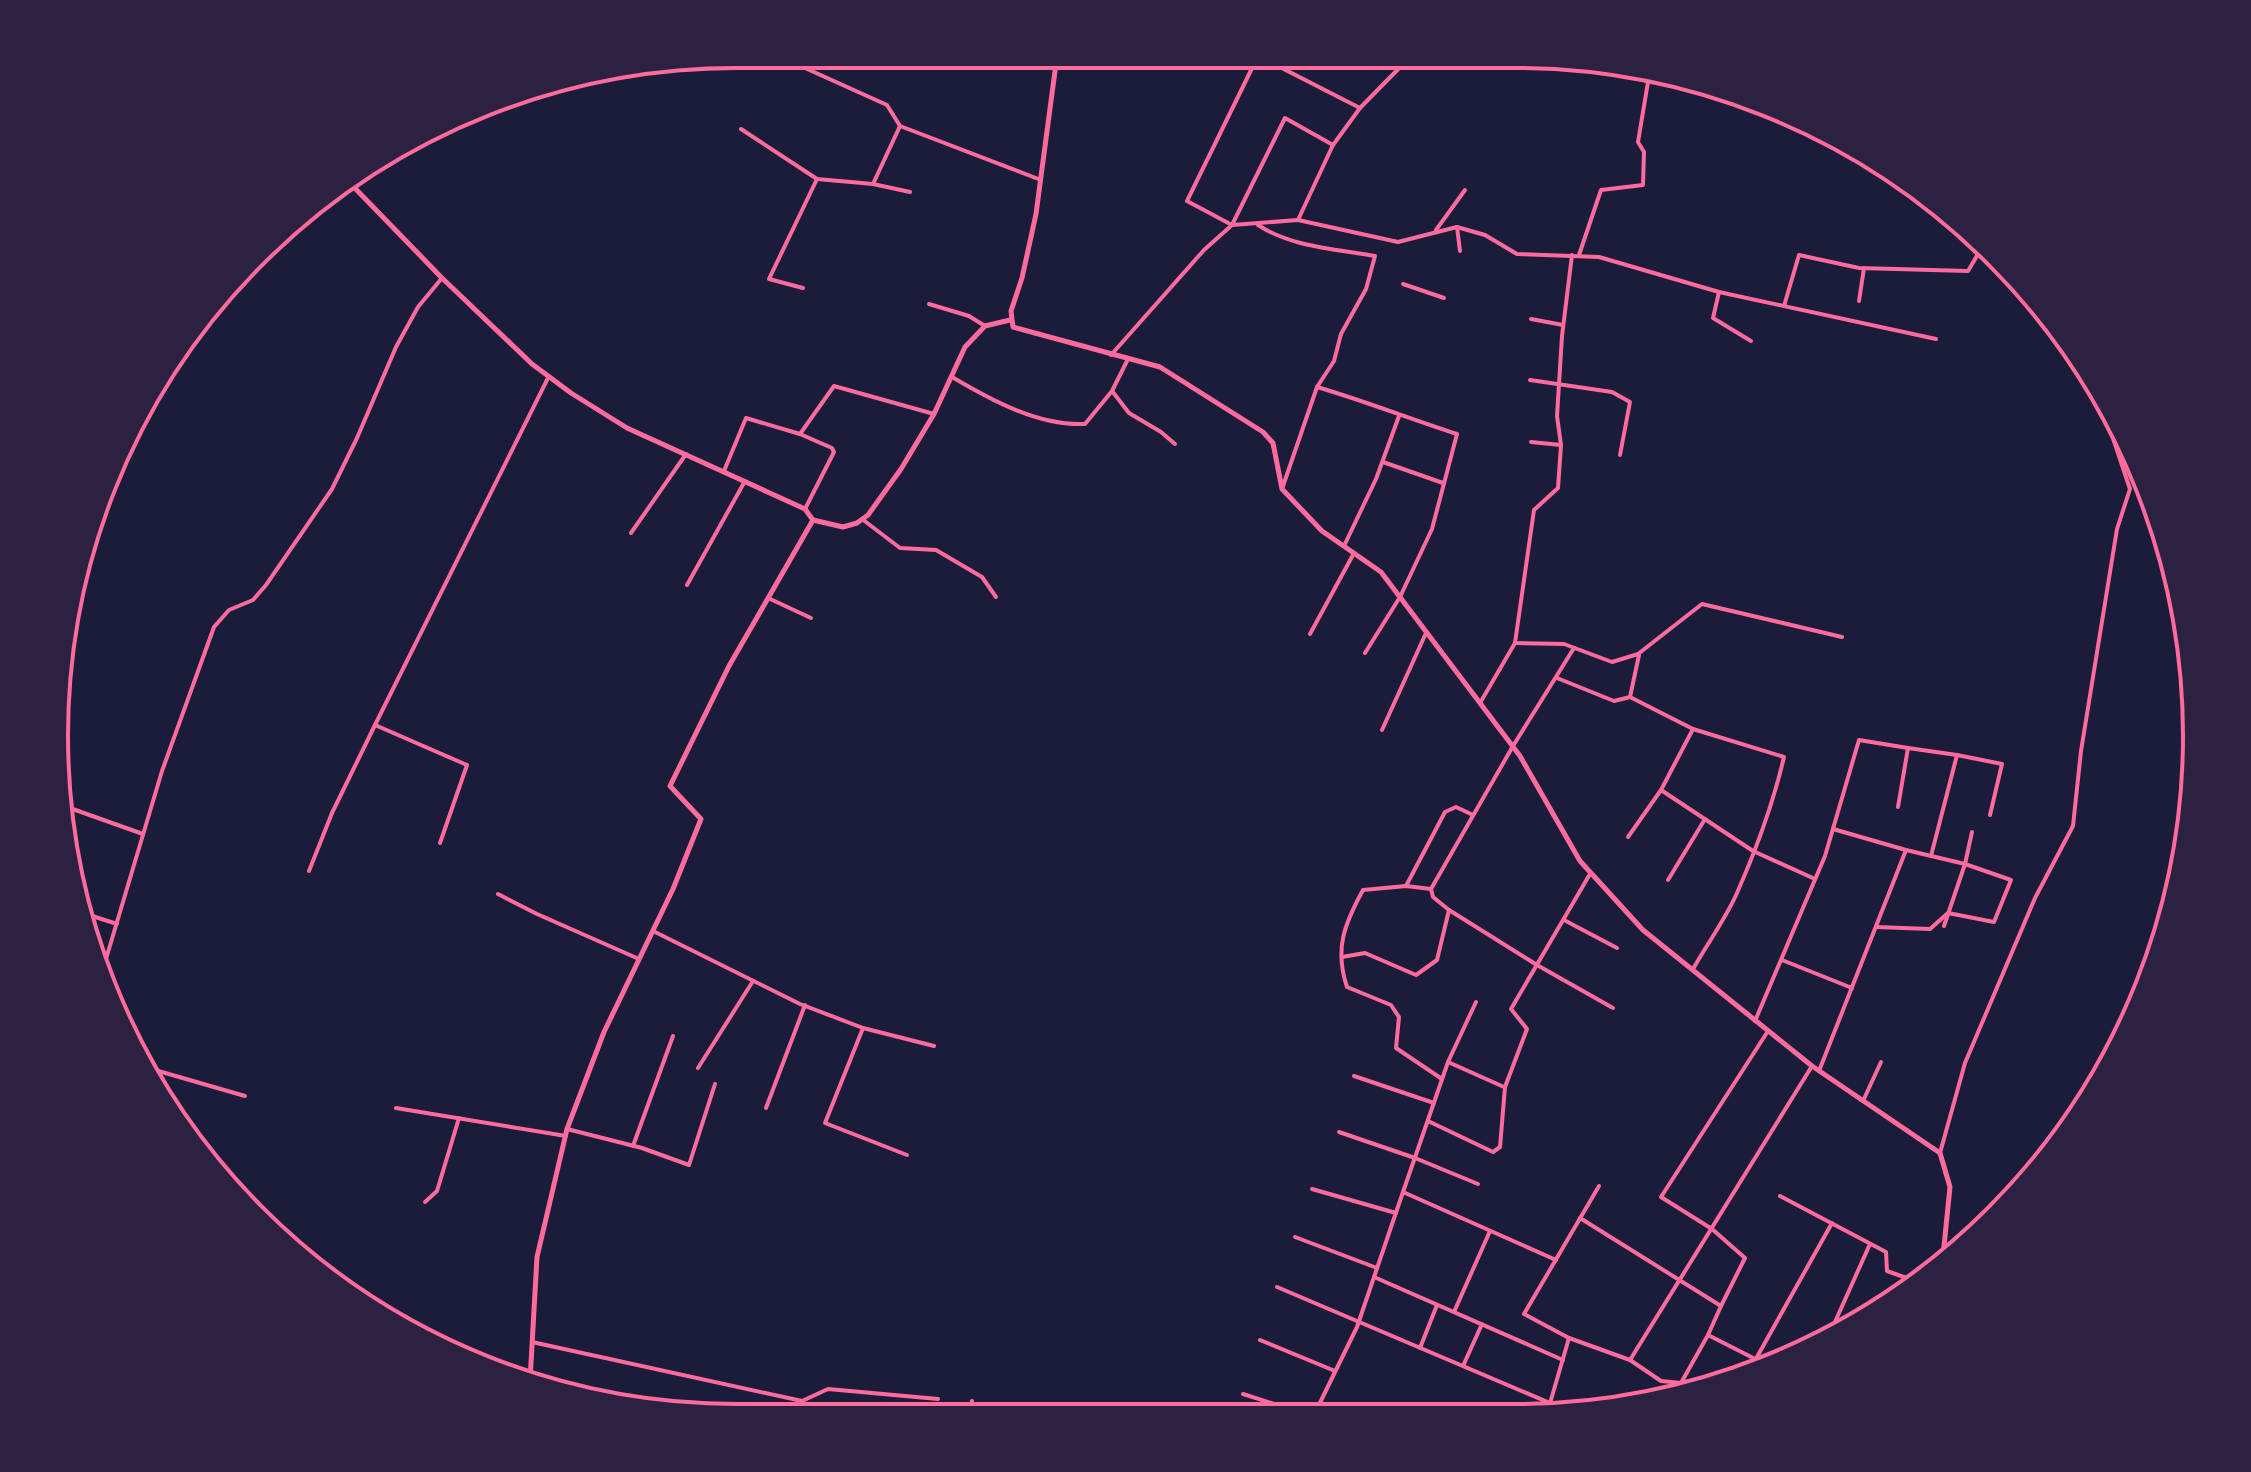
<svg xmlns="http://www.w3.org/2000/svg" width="2251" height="1472" font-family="Barlow,sans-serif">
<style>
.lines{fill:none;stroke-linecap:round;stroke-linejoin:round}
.minor{stroke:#ff6b9d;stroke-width:4}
.tertiary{stroke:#ff6b9d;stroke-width:5}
.secondary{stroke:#ff6b9d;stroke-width:5}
.rim{fill:none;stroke:#ff6b9d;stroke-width:4}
</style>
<rect width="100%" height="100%" fill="#1b1b3a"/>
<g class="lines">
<g class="minor">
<polyline points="774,54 887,105 900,126 1041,180"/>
<polyline points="1257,58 1187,201 1232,225 1285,118 1333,145"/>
<polyline points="1262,58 1360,108"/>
<polyline points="741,129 817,179 873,184 910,192"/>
<polyline points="873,184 900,126"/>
<polyline points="1298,220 1333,145 1360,108 1408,59"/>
<path d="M1258 225C1291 247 1336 249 1375 256L1366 289 1341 334 1334 361 1317 387 1282 489"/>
<polyline points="1457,227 1460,251"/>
<polyline points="1436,230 1465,190"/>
<polyline points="1579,255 1601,190 1643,185 1644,152 1638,142 1649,76 1652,73"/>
<polyline points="1403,284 1444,298"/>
<polyline points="803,288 769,279 817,179"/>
<polyline points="1719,292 1713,318 1751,341"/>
<polyline points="1859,301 1864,268"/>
<polyline points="929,304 969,316 985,326"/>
<polyline points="1784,306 1799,255 1859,268 1968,271 1984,244"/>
<polyline points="1531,319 1563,325"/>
<polyline points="1111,355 1204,250 1232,225 1298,220 1398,242 1457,227 1485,235 1517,254 1599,257 1719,292 1936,339"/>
<path d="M952 377C991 400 1038 426 1085 424L1112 391 1128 359"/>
<polyline points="1530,380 1612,392 1630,402 1620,455"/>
<path d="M1317 387C1365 401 1410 419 1457 434L1432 529 1400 597 1365 653"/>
<polyline points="1112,391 1129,413 1161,432 1175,444"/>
<polyline points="800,434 834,386 934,414"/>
<polyline points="1531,442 1561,445"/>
<polyline points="1383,462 1443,483"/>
<polyline points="724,471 746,418 800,434 832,448 834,452 805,509"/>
<polyline points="862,519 900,548 936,550 982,577 996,597"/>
<polyline points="631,533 686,454"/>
<polyline points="1344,546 1376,479 1399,416"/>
<polyline points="687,585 745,481"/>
<polyline points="768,598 811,618"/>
<polyline points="1310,634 1354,553"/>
<polyline points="1515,643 1564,644 1612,662 1638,654 1702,604 1842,637"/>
<polyline points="1574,648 1513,746 1431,889 1433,897 1449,910 1537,965 1613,1008"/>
<polyline points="1557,678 1614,701 1630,697 1693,729"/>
<polyline points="1630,697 1639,655"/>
<polyline points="1480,703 1515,643 1534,510 1558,488 1561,445 1557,416 1562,336 1572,255"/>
<polyline points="375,725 467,765 440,843"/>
<polyline points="1382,730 1426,633"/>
<polyline points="1908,748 1957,755"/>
<polyline points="67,807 143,834"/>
<polyline points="1833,829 1906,850"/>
<polyline points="1628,837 1661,790"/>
<polyline points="1931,856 1957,755 2002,764 1990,815"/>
<polyline points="309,871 332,813 375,725 549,376"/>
<polyline points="1668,880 1705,819"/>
<polyline points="1406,886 1445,812 1456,807 1473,815"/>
<path d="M1431 889 1406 886 1363 890C1345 923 1334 948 1347 987L1391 1005 1399 1017 1396 1048 1442 1079"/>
<polyline points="498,894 537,914 639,959"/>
<polyline points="77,911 117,924"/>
<polyline points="1564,920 1617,948"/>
<polyline points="1876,927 1930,929 1948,913 1994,922 2011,880 1965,864 1972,832"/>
<polyline points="653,931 800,1004 863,1028 934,1046"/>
<polyline points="1342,957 1365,953 1416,975 1437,960 1449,910"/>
<polyline points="1782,960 1852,988"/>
<polyline points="103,969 162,771 214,627 229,610 253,600 266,585 332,489 357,438 396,347 418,307 442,278"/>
<path d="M1693 969C1707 944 1725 920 1737 893 1756 850 1773 804 1784 757L1693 729 1661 790 1753 851 1815 879"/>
<polyline points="1755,1021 1825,856 1859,740 1908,748 1898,807"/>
<polyline points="863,1028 825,1123 907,1155"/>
<polyline points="1448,1062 1504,1087"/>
<polyline points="148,1068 245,1096"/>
<polyline points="698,1068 753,981"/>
<polyline points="1819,1071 1906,850 1965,864 1944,926"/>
<polyline points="1354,1076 1434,1103"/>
<polyline points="1863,1101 1881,1062"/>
<polyline points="396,1108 566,1136"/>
<polyline points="766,1108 805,1005"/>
<polyline points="1428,1121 1493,1152 1500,1147 1505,1087 1527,1029 1511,1009 1590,874"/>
<polyline points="567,1129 642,1148 689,1165 715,1084"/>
<polyline points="1339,1132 1415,1158 1478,1184"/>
<polyline points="633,1146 673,1036"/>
<polyline points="1940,1153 1965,1063 2035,898 2073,826 2081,751 2117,529 2130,489 2112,435 2118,420"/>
<polyline points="1312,1189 1396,1213"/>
<polyline points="1403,1192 1448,1062 1476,1002"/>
<polyline points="1780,1196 1886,1252 1887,1271 1921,1283"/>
<polyline points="425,1202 437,1191 459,1118"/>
<polyline points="1580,1218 1721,1306 1708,1335 1769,1366"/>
<polyline points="1295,1237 1377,1268"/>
<polyline points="1374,1277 1563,1360"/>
<polyline points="1277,1287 1550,1403"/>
<polyline points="1721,1306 1745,1258 1712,1229 1661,1197 1768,1031"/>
<polyline points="1454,1312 1490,1231"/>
<polyline points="1569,1338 1524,1314 1599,1186"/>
<polyline points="1260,1340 1335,1371"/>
<polyline points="532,1342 802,1401 828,1389 938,1399"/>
<polyline points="1826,1342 1870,1244"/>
<polyline points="1420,1348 1437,1305"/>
<polyline points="1630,1360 1661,1381 1681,1383 1708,1335"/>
<polyline points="1463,1366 1482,1324"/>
<polyline points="1748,1373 1832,1223"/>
<polyline points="1243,1394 1309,1415"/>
<polyline points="968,1414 972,1401"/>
<polyline points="1314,1415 1357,1327 1403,1192 1556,1260"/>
<polyline points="1546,1417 1569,1338 1630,1360 1812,1066"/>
</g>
<g class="tertiary">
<polyline points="346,179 442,278 532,364 571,393 627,428 805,509 813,520"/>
<polyline points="813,520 843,527 857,523 868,515 901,469 934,414 965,347 985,326 1010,320"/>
<polyline points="530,1381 537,1257 567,1129 604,1032 673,889 701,819 670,786 729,666 813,520"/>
</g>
<polyline class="secondary" points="1057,56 1036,214 1022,278 1011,311 1013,327 1160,367 1263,432 1273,443 1282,489 1322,531 1381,572 1520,756 1580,861 1643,930 1812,1066 1940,1153 1950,1187 1942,1266"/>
</g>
<path d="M0 0H2251V1472H0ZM736 68H1515A668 668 0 0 1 2183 736V736A668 668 0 0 1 1515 1404H736A668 668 0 0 1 68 736V736A668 668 0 0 1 736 68Z" fill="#2d2142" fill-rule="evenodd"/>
<path class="rim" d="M736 68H1515A668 668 0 0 1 2183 736V736A668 668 0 0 1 1515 1404H736A668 668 0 0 1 68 736V736A668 668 0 0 1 736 68Z"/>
</svg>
